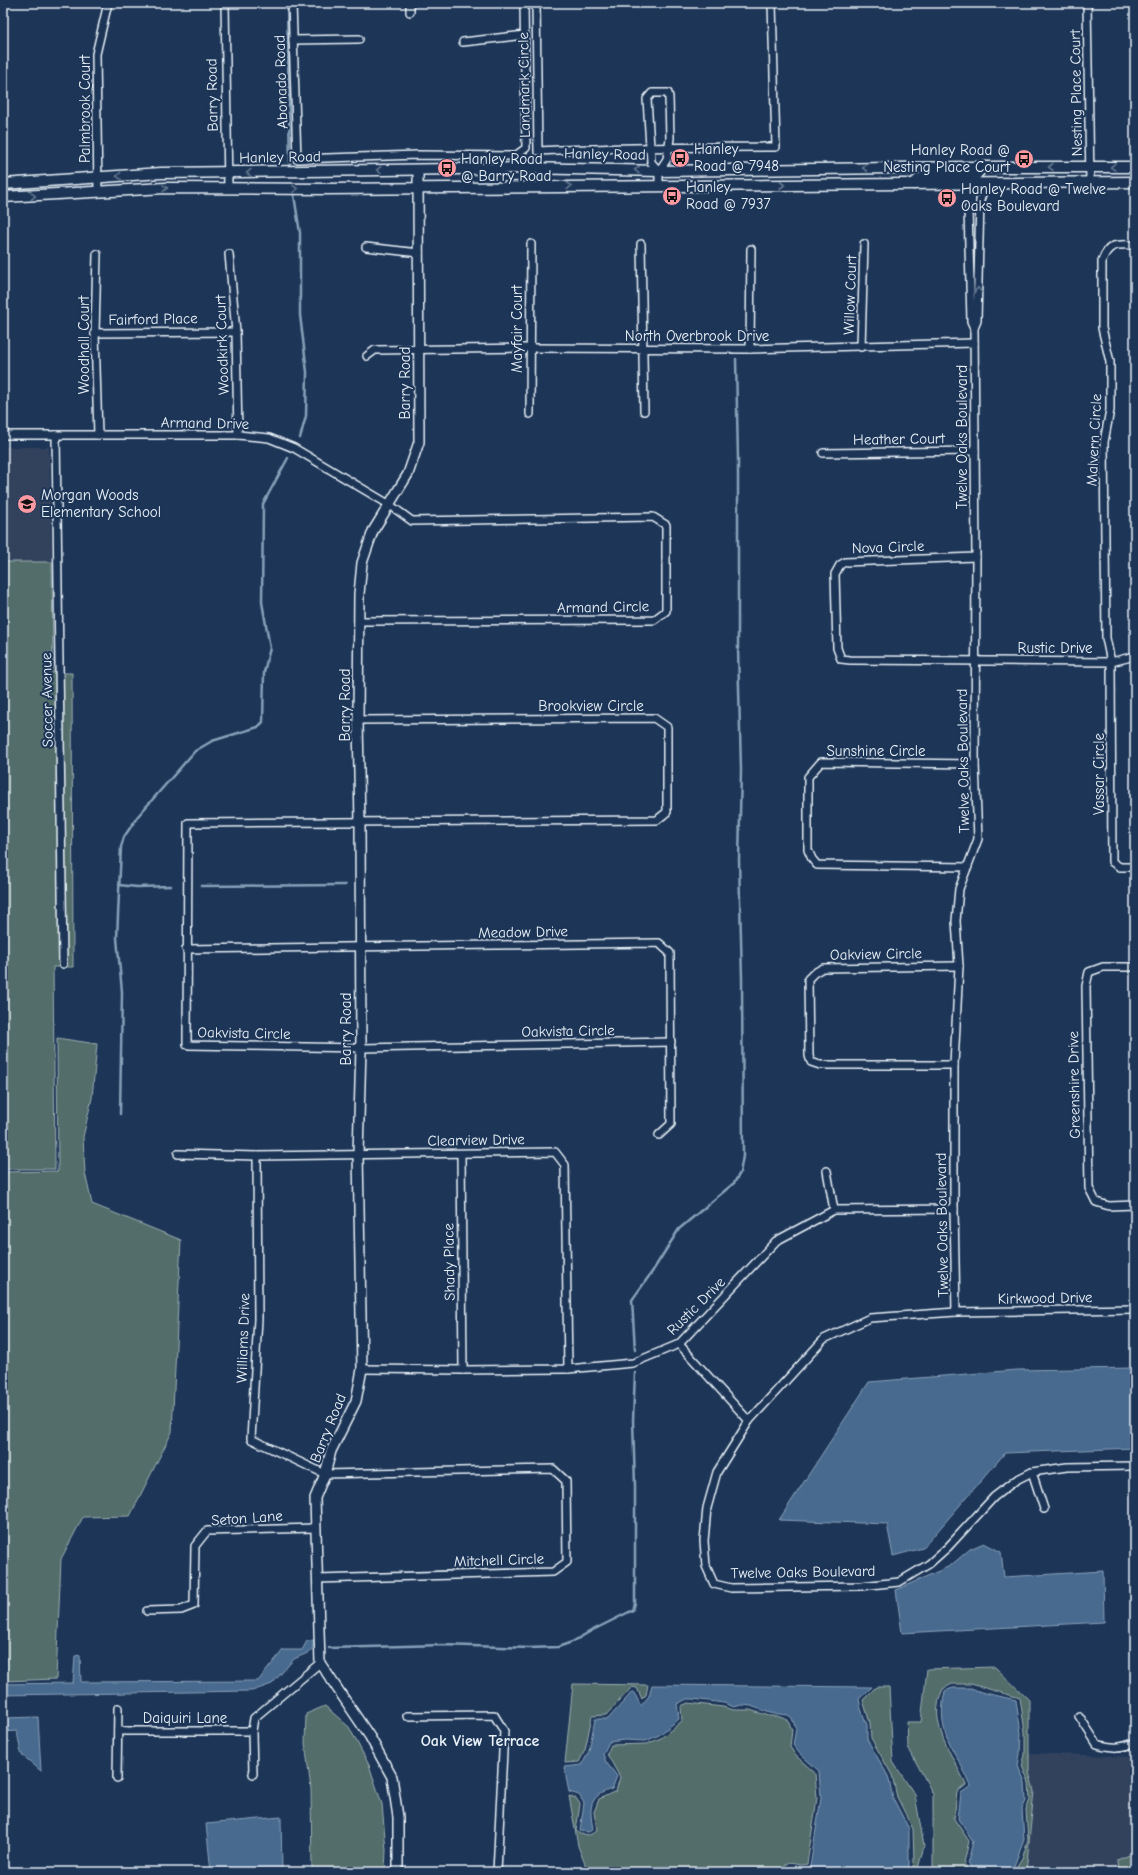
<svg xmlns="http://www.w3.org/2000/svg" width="1138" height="1875" font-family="'Comic Neue',sans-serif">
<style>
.built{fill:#32435d}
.green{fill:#526d6b;stroke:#9dafb2}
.water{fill:#486b8f;stroke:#88a1b9}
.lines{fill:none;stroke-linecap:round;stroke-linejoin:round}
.stream{stroke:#88a1b9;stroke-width:2.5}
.minor-casing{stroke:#e8f1f8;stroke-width:10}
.tertiary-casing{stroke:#e8f1f8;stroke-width:12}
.secondary-casing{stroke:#e8f1f8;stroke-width:13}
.minor{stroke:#1d3557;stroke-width:7}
.tertiary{stroke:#1d3557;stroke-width:9}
.secondary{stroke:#1d3557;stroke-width:10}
.oneway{stroke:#64778f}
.labels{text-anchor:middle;stroke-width:4;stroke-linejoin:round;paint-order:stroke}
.street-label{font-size:15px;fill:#e8f1f8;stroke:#1d3557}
.poi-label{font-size:15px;fill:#e8f1f8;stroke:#1d3557;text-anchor:start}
.neighbourhood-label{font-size:16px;font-weight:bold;fill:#e8f1f8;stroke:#1d3557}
</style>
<rect width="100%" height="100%" fill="#1d3557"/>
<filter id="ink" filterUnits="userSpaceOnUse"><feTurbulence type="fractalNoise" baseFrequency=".025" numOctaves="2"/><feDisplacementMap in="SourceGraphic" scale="8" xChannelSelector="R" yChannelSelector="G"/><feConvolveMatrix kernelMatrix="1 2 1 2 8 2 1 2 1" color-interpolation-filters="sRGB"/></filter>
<g filter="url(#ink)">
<g class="built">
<polygon points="3,447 49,447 52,562 3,562"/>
<polygon points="1029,1753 1135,1757 1135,1853 1118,1860 1118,1872 1026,1872 1034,1791 1029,1772"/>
</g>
<g class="green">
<polygon points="3,562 52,562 53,673 72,673 73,967 53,967 55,1169 3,1169"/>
<polygon points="57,1038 97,1044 92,1098 83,1137 85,1173 92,1204 181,1240 172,1432 130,1516 83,1517 61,1559 56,1679 3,1681 3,1172 58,1171"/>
<path d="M995 1667 1029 1700V1772L1034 1791 1026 1872H1013L1022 1858 1028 1841 1026 1810 1030 1800 1029 1783 1022 1766 1025 1755V1732L1020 1698 971 1684H952L943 1689C926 1723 953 1754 966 1785L957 1792 954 1819 969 1841 964 1863 969 1872H933V1794L908 1747 907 1722H921L927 1669Z"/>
<polygon points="573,1684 648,1685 646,1695 642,1699 637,1688 632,1687 606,1715 592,1716 585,1750 579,1762 565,1763"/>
<polygon points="876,1687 889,1687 893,1762 915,1795 924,1846 917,1872 907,1872 913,1867 914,1861 913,1829 897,1797 892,1775 871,1738 870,1723 863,1700"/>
<path d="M688 1703 723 1707 734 1710H750L769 1716H777L788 1720 792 1730 790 1747 796 1756 815 1773 817 1798 807 1864C795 1868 788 1856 779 1872H588L578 1846 569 1796 576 1798 580 1804 576 1831 580 1834 590 1835 597 1830 594 1812 599 1799 616 1791 620 1777 607 1754 611 1745 647 1744 661 1738 682 1721 681 1706Z"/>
<polygon points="325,1706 349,1727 369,1765 382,1804 386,1850 385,1872 312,1872 311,1789 305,1743 306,1714"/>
<polygon points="1135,1853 1135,1872 1118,1872 1117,1860"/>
</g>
<g class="water">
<polygon points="1135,1368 1135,1448 1005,1453 923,1548 893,1556 887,1524 779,1520 869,1382 1017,1370"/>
<polygon points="984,1543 1001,1552 1004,1577 1103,1571 1104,1622 902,1633 896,1590 950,1566 970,1549"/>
<polygon points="314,1640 312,1651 294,1659 272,1684 252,1691 3,1695 3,1684 73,1683 75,1656 80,1655 81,1682 258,1681 283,1650 302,1650 307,1641"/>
<path d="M652 1685 872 1687 859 1699 861 1709 867 1725V1739L888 1776 893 1798 909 1829V1867L901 1872H784L786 1868C795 1865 802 1869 810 1867L821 1798 819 1771 800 1754 793 1745 796 1729 792 1718 788 1715 770 1713 751 1706 742 1705 734 1707 724 1703 693 1699H687L677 1704 679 1719 659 1735 646 1741 624 1740 609 1742 603 1754 606 1762 617 1776 612 1789C589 1796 589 1807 593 1829L589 1832 580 1831 584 1803 579 1795 569 1792 564 1767 582 1765 589 1751 595 1719H608L633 1691 641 1706 649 1696Z"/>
<path d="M953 1688H971L981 1692 1016 1700 1021 1733 1020 1754 1018 1766 1025 1783 1026 1801 1022 1809 1024 1840 1014 1866 1008 1872H973L968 1862 973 1841 958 1819 961 1793 971 1786C955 1747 935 1736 945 1691Z"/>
<polygon points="38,1717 41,1771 21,1754 17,1731 3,1732 3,1718"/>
<polygon points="281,1817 282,1872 211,1872 206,1824"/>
</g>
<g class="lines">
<g class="stream">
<polyline points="287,3 290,164"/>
<polyline points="294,195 300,233 300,315 307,372 306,416 300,438"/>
<polyline points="119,885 137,887 171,886"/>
<polyline points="201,886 345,885"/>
<polyline points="120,1114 122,992 117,938 121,847 124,837 138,816 195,751 212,741 258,727 263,722 264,672 270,648 262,602 263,504 288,458"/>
<polyline points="635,1350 632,1300 652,1272 679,1229 734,1183 740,1173 743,1156 742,979 739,860 741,770 738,648 738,460 736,359"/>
<polyline points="329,1648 443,1645 529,1648 558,1647 572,1642 591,1631 633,1610 635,1603 635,1486 633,1420 635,1373"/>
</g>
<defs>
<g id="minor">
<polyline points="225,3 228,187"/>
<polyline points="292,3 297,159 418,155 515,156 526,148 524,3"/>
<polyline points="410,3 410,12"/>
<path d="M536 3 538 151C617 147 696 147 776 147L772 3"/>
<polyline points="1087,3 1090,182"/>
<polyline points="293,40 359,39"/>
<polyline points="463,42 525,35"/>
<polyline points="659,171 651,162 647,99 652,93 668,93 669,97 670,138 667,159 659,171 659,186"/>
<polyline points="98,191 96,54 108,3"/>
<polyline points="641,244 644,411"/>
<path d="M1135 245C1117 245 1109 242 1102 261V328L1110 362V410L1104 442 1106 638 1111 662 1112 862 1120 867H1135"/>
<polyline points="366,247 419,253"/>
<polyline points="97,254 95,333 98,435"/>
<polyline points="229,254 236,332 238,435"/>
<polyline points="974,328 977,321 980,200 983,192 991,183"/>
<polyline points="95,333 236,332"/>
<polyline points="861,347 864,244"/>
<polyline points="750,349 751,249"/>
<polyline points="367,356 375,350 530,348 750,349 974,343"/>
<polyline points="530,414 531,244"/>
<polyline points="3,435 238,435 269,438 294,448 390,505 412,521 653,517 666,525 666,611 654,620 359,621"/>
<polyline points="56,435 63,964"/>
<polyline points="823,453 975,451"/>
<polyline points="976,557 845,562 840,565 835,574 837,648 841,659 850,660 1111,662 1135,656"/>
<polyline points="358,720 654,718 667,727 667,812 657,820 188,823 187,1045 361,1048 671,1042"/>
<polyline points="968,867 817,865 812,859 808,850 808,777 821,762 975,764"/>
<polyline points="186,949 659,943 670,953 671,1124 659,1135"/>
<polyline points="1135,967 1103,967 1089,972 1086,986 1089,1188 1096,1202 1109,1206 1135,1205"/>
<polyline points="954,1065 820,1065 811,1062 809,1056 808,979 814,973 823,968 959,966"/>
<polyline points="178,1154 257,1156 555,1152 565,1165 568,1369"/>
<polyline points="461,1154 463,1370"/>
<polyline points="257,1156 258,1319 251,1439 325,1474 553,1469 566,1481 567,1562 553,1572 317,1579"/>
<polyline points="827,1171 834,1210"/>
<polyline points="1135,1309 956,1312 870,1318 824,1339 749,1421 717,1472 707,1508 704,1541 706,1566 714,1584 731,1588 861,1586 899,1582 929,1564 948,1547 994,1497 1016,1480 1032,1472 1067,1467 1135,1466"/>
<polyline points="956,1312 954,1209 954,1065 959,966 956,921 959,889 978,839 975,764 976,557 974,328 971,321 968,209"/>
<polyline points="679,1344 749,1421"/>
<polyline points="362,1369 463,1370 568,1369 633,1363 679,1344 776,1241 834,1210 954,1209"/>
<polyline points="1032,1472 1044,1509"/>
<polyline points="147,1611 181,1610 194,1605 195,1546 207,1531 316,1528"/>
<polyline points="407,1716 494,1715 504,1731 497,1872"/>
<path d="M1079 1716 1097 1744C1111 1748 1122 1749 1135 1742"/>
<polyline points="118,1731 252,1731"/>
<polyline points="253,1774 252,1731 254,1718 320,1663"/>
<polyline points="117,1778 118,1708"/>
</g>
<polyline id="tertiary" points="398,1872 398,1817 392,1777 370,1737 320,1663 315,1498 325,1474 331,1451 356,1401 362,1369 358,1154 361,1048 360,823 358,720 359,594 362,563 373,531 408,474 419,442 418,170"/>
<g id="secondary">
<polyline points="3,184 161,173 526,168 659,171 973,167 1135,167"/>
<polyline points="914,184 919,179 925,177 975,176 983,167"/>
<polyline points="3,197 165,188 328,189 1135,182"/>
</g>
</defs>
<use href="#minor" class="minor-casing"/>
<use href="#tertiary" class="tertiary-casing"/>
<use href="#secondary" class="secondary-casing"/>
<use href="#minor" class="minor"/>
<use href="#tertiary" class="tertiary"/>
<use href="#secondary" class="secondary"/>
</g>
<defs><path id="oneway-chevron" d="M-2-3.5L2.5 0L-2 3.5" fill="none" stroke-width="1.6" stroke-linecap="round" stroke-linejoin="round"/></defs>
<g class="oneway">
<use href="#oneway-chevron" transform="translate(1051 167) rotate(-180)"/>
<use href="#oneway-chevron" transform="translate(1113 167) rotate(179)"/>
<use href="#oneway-chevron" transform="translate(865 168) rotate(179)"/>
<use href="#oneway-chevron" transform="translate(379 170) rotate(179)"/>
<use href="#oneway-chevron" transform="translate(637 170) rotate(-178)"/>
<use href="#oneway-chevron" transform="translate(249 173) rotate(179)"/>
<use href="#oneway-chevron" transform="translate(119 176) rotate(175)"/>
<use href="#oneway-chevron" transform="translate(782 185)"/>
<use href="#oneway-chevron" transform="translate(569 186) rotate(-1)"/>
<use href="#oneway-chevron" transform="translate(165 188) rotate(-2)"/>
<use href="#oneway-chevron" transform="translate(295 189)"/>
<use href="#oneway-chevron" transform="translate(33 196) rotate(-4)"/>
<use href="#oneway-chevron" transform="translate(978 290) rotate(-88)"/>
</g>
</g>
<defs>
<symbol id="bus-disc" viewBox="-11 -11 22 22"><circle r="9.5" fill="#ff9aa2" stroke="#1d3557"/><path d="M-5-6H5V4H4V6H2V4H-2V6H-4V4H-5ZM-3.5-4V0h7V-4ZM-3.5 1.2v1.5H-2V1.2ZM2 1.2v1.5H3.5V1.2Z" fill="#111"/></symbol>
<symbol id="school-disc" viewBox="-11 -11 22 22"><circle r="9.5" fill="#ff9aa2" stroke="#1d3557"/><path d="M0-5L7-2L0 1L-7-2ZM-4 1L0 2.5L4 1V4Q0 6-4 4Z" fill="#111"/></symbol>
</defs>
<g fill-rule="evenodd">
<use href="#bus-disc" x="669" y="147" width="22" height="22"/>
<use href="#bus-disc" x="1013" y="148" width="22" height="22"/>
<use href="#bus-disc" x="436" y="157" width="22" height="22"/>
<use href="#bus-disc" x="661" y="185" width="22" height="22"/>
<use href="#bus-disc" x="936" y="187" width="22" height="22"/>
<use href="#school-disc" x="16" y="493" width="22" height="22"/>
</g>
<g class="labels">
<g class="street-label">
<text transform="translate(281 82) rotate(-92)" y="5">Abonado Road</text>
<text transform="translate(524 85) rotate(-91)" y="5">Landmark Circle</text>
<text transform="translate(1076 93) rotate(-91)" y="5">Nesting Place Court</text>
<text transform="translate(212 95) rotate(-91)" y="5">Barry Road</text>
<text transform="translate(85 109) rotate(-90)" y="5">Palmbrook Court</text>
<text transform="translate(605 154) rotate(1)" y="5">Hanley Road</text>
<text transform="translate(280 157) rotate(-1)" y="5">Hanley Road</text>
<text transform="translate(850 295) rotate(-88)" y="5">Willow Court</text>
<text transform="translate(153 319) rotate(-1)" y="5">Fairford Place</text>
<text transform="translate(517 329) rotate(-90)" y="5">Mayfair Court</text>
<text x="697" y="341">North Overbrook Drive</text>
<text transform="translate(84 345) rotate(-90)" y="5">Woodhall Court</text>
<text transform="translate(222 345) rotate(-92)" y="5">Woodkirk Court</text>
<text transform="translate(405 383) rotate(-90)" y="5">Barry Road</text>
<text transform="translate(205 423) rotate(1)" y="5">Armand Drive</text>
<text transform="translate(962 437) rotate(-90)" y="5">Twelve Oaks Boulevard</text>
<text transform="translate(899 439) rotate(-1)" y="5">Heather Court</text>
<text transform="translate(1094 440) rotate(-87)" y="5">Malvern Circle</text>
<text transform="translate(888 547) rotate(-2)" y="5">Nova Circle</text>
<text transform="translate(603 607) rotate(-1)" y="5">Armand Circle</text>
<text x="1055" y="653">Rustic Drive</text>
<text transform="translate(47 700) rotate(-91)" y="5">Soccer Avenue</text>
<text transform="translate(345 705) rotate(-90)" y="5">Barry Road</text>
<text x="591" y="711">Brookview Circle</text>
<text x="876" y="756">Sunshine Circle</text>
<text transform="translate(963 761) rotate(-91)" y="5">Twelve Oaks Boulevard</text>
<text transform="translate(1099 774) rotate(-90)" y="5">Vassar Circle</text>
<text transform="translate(523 932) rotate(-1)" y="5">Meadow Drive</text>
<text transform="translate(876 954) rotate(-1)" y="5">Oakview Circle</text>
<text transform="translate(346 1029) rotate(-90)" y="5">Barry Road</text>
<text transform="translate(568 1031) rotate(-1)" y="5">Oakvista Circle</text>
<text transform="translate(244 1033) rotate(1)" y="5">Oakvista Circle</text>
<text transform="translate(1074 1085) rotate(-91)" y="5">Greenshire Drive</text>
<text transform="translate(476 1140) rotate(-1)" y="5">Clearview Drive</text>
<text transform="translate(942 1225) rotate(-91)" y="5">Twelve Oaks Boulevard</text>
<text transform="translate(449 1262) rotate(-91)" y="5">Shady Place</text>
<text transform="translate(1045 1298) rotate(-1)" y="5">Kirkwood Drive</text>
<text transform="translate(696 1306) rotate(-45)" y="5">Rustic Drive</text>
<text transform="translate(243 1338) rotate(-88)" y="5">Williams Drive</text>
<text transform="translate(328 1428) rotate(-68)" y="5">Barry Road</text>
<text transform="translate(247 1518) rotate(-4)" y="5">Seton Lane</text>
<text transform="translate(499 1560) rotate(-2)" y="5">Mitchell Circle</text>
<text transform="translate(803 1572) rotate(-1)" y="5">Twelve Oaks Boulevard</text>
<text x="185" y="1723">Daiquiri Lane</text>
</g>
<g class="poi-label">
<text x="694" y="154">Hanley<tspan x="694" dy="17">Road @ 7948</tspan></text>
<text x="1010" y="155" text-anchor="end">Hanley Road @<tspan x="1010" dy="17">Nesting Place Court</tspan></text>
<text x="461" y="164">Hanley Road<tspan x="461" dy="17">@ Barry Road</tspan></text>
<text x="686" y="192">Hanley<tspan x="686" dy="17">Road @ 7937</tspan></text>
<text x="961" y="194">Hanley Road @ Twelve<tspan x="961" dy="17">Oaks Boulevard</tspan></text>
<text x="41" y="500">Morgan Woods<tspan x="41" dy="17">Elementary School</tspan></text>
</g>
<g class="neighbourhood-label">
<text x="480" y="1746">Oak View Terrace</text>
</g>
</g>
<rect width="1138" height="1875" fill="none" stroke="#1d3557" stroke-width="16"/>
<rect x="8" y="8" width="1122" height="1859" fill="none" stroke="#e8f1f8" stroke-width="1.5" filter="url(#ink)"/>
</svg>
